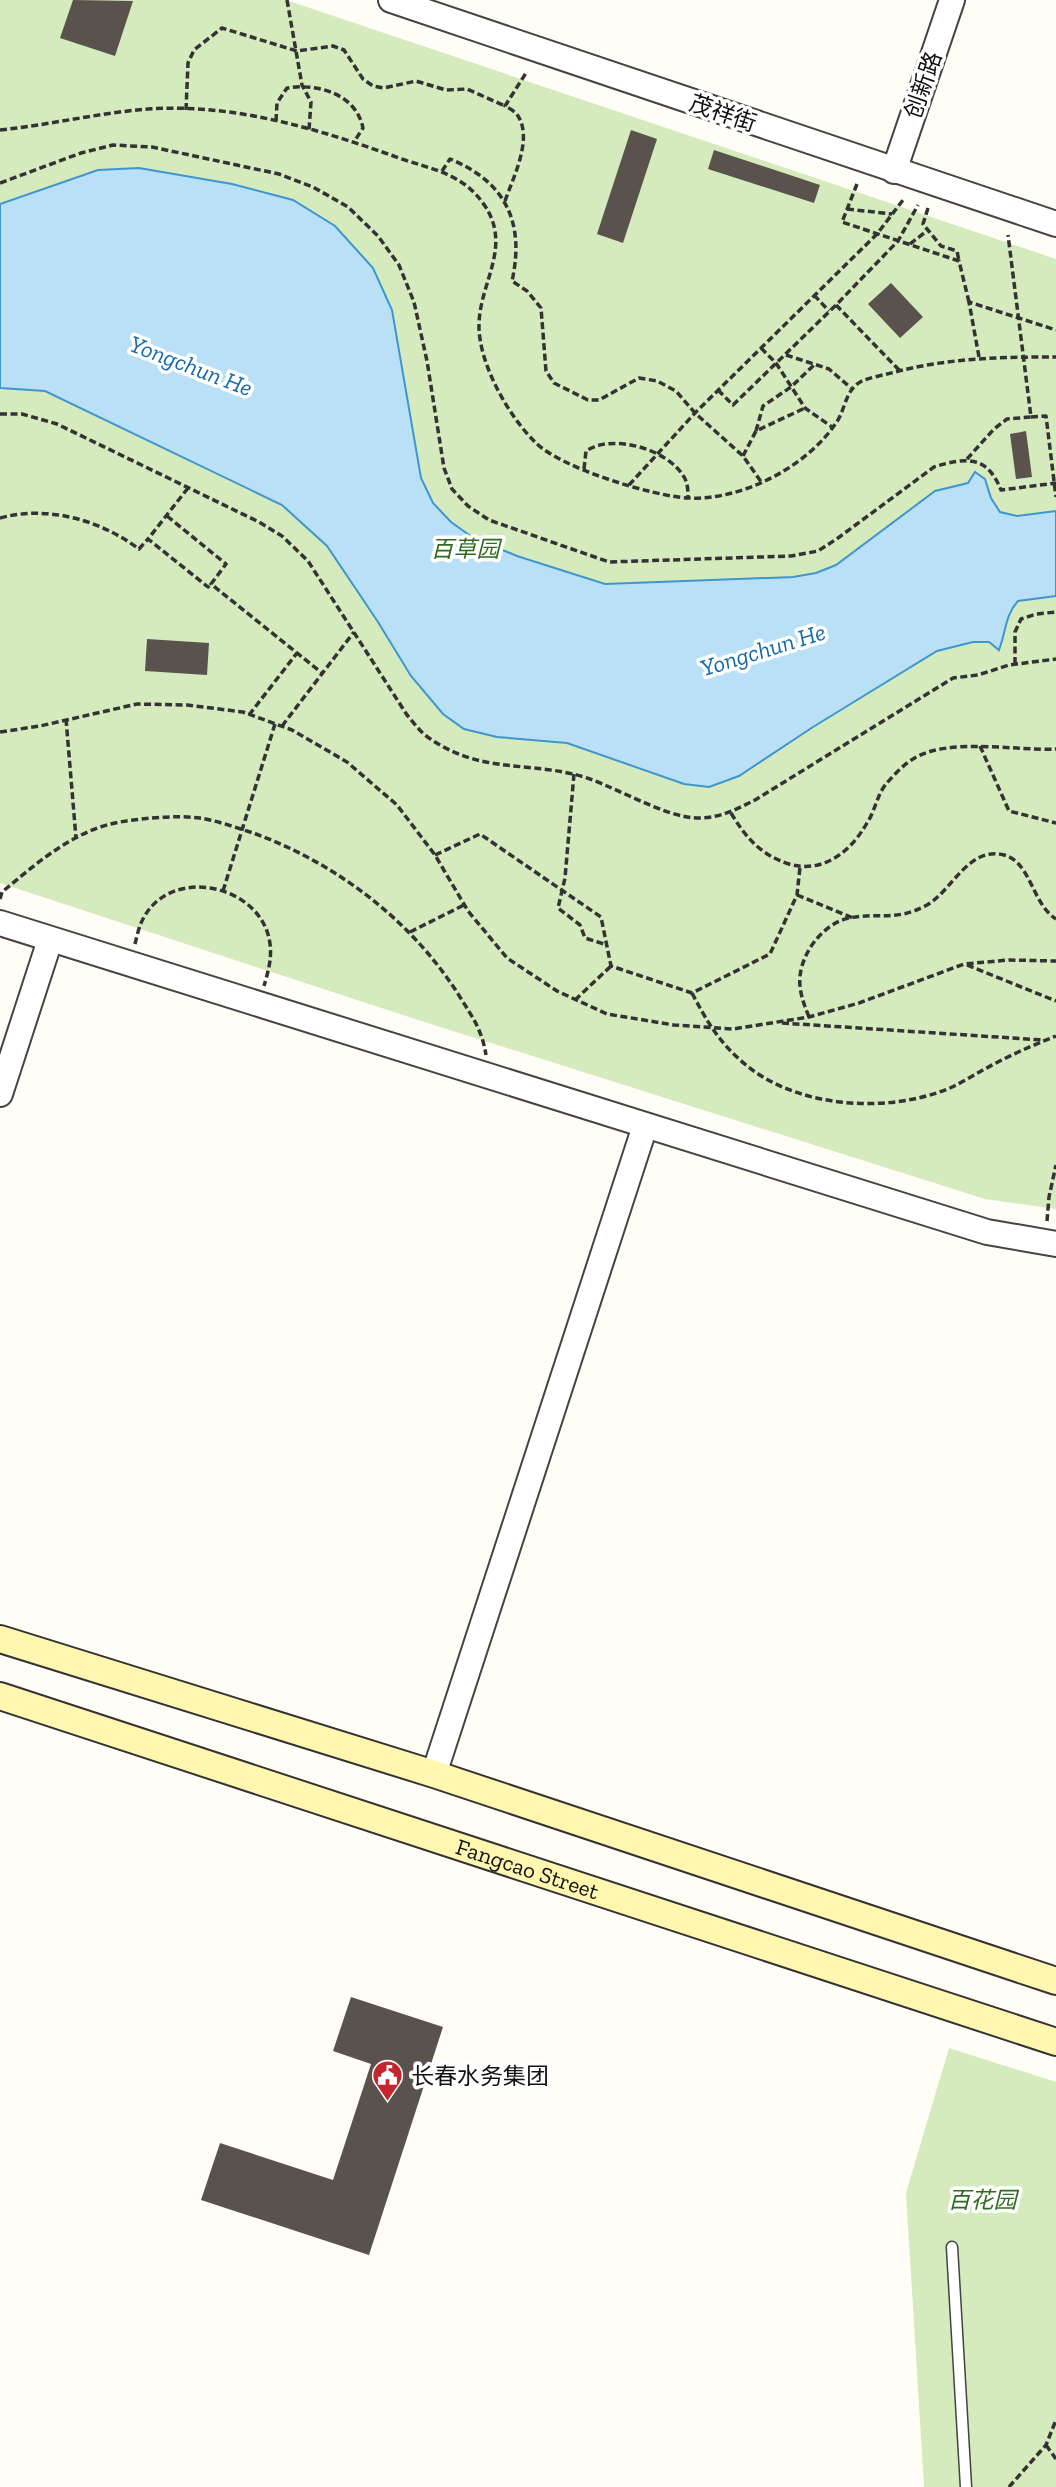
<svg xmlns="http://www.w3.org/2000/svg" width="1056" height="2487" font-family="'Zilla Slab','Noto Sans SC',serif">
<style>
.green{fill:#d5ebbd}
.water{fill:#b9e0f7;stroke:#3f96cf;stroke-width:2}
.building{fill:#5a524d}
.lines{fill:none;stroke-linecap:round;stroke-linejoin:round}
.service-casing{stroke:#444;stroke-width:13}
.tertiary-casing{stroke:#444;stroke-width:28}
.secondary-casing{stroke:#333;stroke-width:30}
.path{stroke:#333;stroke-width:3.5;stroke-dasharray:7 3.5;stroke-linecap:butt}
.service{stroke:#fff;stroke-width:10}
.tertiary{stroke:#fff;stroke-width:24}
.secondary{stroke:#fff6b0;stroke-width:26}
.labels{text-anchor:middle;stroke-width:7;stroke-linejoin:round;paint-order:stroke}
.street-label{font-size:23px;fill:#111;stroke:#fff}
.park-label{font-size:23px;font-style:italic;fill:#2f6b1f;stroke:#fff}
.poi-label{font-size:23px;fill:#111;stroke:#fff;text-anchor:start}
.water-label{font-size:24px;font-style:italic;fill:#1768a6;stroke:#fff}
</style>
<rect width="100%" height="100%" fill="#fffdf5"/>
<g class="green">
<polygon points="0,0 286,0 1056,259 1056,1209 985,1199 415,1019 0,883"/>
<polygon points="949,2048 1056,2082 1056,2487 924,2487 906,2193"/>
</g>
<path class="water" d="M139 168 232 184 293 200 335 226 373 268 392 310 421 478 433 503 451 522 472 537 517 556 605 584 793 577 816 573 836 565 935 491 968 483 975 472 985 479 991 498 1000 512 1017 516 1056 511V596L1018 601C1005 615 1006 632 999 650L989 642H973L937 651 813 727 739 776 709 787 684 784 567 743 497 737 464 729 443 714 411 676 378 622 327 546 282 505 45 391 0 388V204L98 170Z"/>
<g class="building">
<polygon points="73,0 133,1 115,56 60,38"/>
<polygon points="631,130 657,139 623,243 597,234"/>
<polygon points="714,150 820,185 814,203 708,169"/>
<polygon points="891,283 923,317 900,338 868,304"/>
<polygon points="1026,431 1032,477 1016,479 1010,434"/>
<polygon points="147,639 209,643 207,675 145,671"/>
<polygon points="351,1997 443,2027 369,2255 201,2200 220,2143 333,2180 371,2064 333,2051"/>
</g>
<g class="lines">
<defs>
<polyline id="service" points="952,2247 966,2487"/>
<g id="tertiary">
<polyline points="391,0 1056,224"/>
<polyline points="894,171 952,0"/>
<polyline points="0,923 987,1232 1056,1244"/>
<polyline points="0,1094 50,940"/>
<polyline points="434,1774 645,1126"/>
</g>
<g id="secondary">
<polyline points="0,1639 434,1774 1056,1981"/>
<path id="s1" d="M0 1696 1056 2042"/>
</g>
</defs>
<use href="#service" class="service-casing"/>
<use href="#tertiary" class="tertiary-casing"/>
<use href="#secondary" class="secondary-casing"/>
<g class="path">
<polyline points="287,0 302,85 311,102 309,130"/>
<polyline points="186,110 188,63 194,50 222,28 297,51 333,46 344,50 363,79 373,86 384,88 416,81 446,90 467,89 505,106"/>
<path d="M276 121 277 103 287 88C318 83 356 94 363 128L354 142"/>
<path d="M0 130C49 125 98 113 148 109 233 103 319 129 399 158 433 170 463 173 485 206 512 247 480 282 479 324 478 363 509 417 536 443 561 468 652 496 688 498 742 501 809 466 838 420 846 406 846 389 862 381 872 377 884 375 895 372 948 358 1001 357 1056 357"/>
<path d="M442 171 450 159C506 182 525 223 512 281L527 291 541 308 546 371 554 383 588 400H599L639 378 657 381 676 391 695 413 743 456 762 483"/>
<path d="M0 183 81 153 113 145 152 147 279 174 313 187 348 207 378 236 399 265 414 302 427 361 444 468 452 489 468 506 489 520 609 562 791 556 818 551 838 538 934 467C966 457 987 455 1001 490L1056 483"/>
<polyline points="857,184 842,222 959,261 969,302"/>
<path d="M505 201C513 178 533 139 518 116 516 112 509 108 505 106L526 73"/>
<polyline points="928,208 923,224 941,246 957,251 959,261"/>
<polyline points="847,209 892,214"/>
<polyline points="910,244 928,230"/>
<polyline points="814,295 829,311"/>
<polyline points="836,305 900,371"/>
<polyline points="761,348 776,363 805,408 832,427"/>
<polyline points="786,355 829,369 851,388"/>
<polyline points="979,357 969,302 1056,330"/>
<polyline points="718,390 733,405 836,305 898,241 918,205"/>
<path d="M0 414H22L57 424 259 522 282 536 308 561 407 715C414 723 421 733 429 738 478 772 520 762 573 774 610 782 662 818 699 818 720 818 737 809 755 800L953 678 978 675 1009 665 1056 659"/>
<polyline points="1031,417 1046,416 1056,497"/>
<polyline points="756,431 763,406 791,387 815,364"/>
<polyline points="743,456 756,431 805,408"/>
<polyline points="967,459 994,429 1007,419 1031,417 1008,235"/>
<path d="M584 469 586 451C612 433 668 449 684 477 688 483 688 491 688 499"/>
<polyline points="629,485 695,413 877,234 903,200"/>
<polyline points="188,488 148,539 208,587 211,584"/>
<polyline points="167,516 226,564 211,584 322,673"/>
<path d="M0 518C48 505 100 520 139 549L148 539"/>
<polyline points="1015,664 1015,632 1021,619 1036,614 1056,612"/>
<polyline points="249,715 297,653"/>
<polyline points="66,719 76,838"/>
<polyline points="282,726 354,632"/>
<polyline points="0,732 40,726 137,704 187,705 243,712 292,730 347,762 397,805 435,855 468,911 507,958 557,991 607,1014 674,1025 733,1029 809,1017 859,1003 964,964 1009,960 1056,961"/>
<polyline points="980,746 1009,811 1056,823"/>
<polyline points="574,774 565,878 558,908 580,925 585,938 604,944"/>
<path d="M731 813C746 838 761 855 789 864 824 874 851 851 867 823 875 811 877 795 886 784 893 776 904 764 913 759 947 737 1016 751 1056 749"/>
<polyline points="435,855 480,834 601,917 611,966 692,993 770,954 797,895 800,867"/>
<polyline points="223,891 275,724"/>
<polyline points="797,895 853,918"/>
<path d="M0 899 2 892C37 863 74 830 120 822 145 818 174 815 200 818 218 821 238 828 256 834 339 865 413 922 460 997 473 1018 482 1030 486 1055"/>
<polyline points="410,932 464,905"/>
<path d="M135 944C137 936 139 926 143 919 171 864 263 885 270 944 272 959 268 972 264 986"/>
<polyline points="967,965 1056,1001"/>
<path d="M692 993C705 1018 717 1039 738 1058 790 1108 885 1115 950 1088 961 1083 972 1076 983 1070 1006 1057 1031 1046 1056 1036"/>
<polyline points="575,1000 611,966"/>
<path d="M809 1017C805 1007 801 997 800 986 797 958 821 924 849 918 879 912 896 922 927 905 953 890 968 846 1004 855 1031 862 1032 904 1056 919"/>
<polyline points="782,1023 1043,1040"/>
<polyline points="1047,1221 1049,1197 1056,1165"/>
<polyline points="1046,2445 1056,2459"/>
<polyline points="1009,2487 1046,2445 1056,2420"/>
</g>
<use href="#service" class="service"/>
<use href="#tertiary" class="tertiary"/>
<use href="#secondary" class="secondary"/>
</g>
<defs>
<symbol id="civic-pin" viewBox="-11 -11 22 30"><path d="M0 17L-7.5 6A9.5 9.5 0 1 1 7.5 6Z" fill="#c4262e" stroke="#fff"/><path d="M-.6-6.5H3V-4.5H.6V-3L4-1V1h2V6H-6V1h2V-1L-.6-3ZM-1.2 2.5V6h2.4V2.5Z" fill="#fff"/></symbol>
</defs>
<g fill-rule="evenodd">
<use href="#civic-pin" x="370" y="2058" width="35" height="47"/>
</g>
<g class="labels">
<g class="street-label">
<text transform="translate(923 85) rotate(-71)" y="8">创新路</text>
<text transform="translate(723 113) rotate(19)" y="8">茂祥街</text>
<text dy="8" stroke="none"><textPath href="#s1" startOffset="555">Fangcao Street</textPath></text>
</g>
<g class="park-label">
<text x="465" y="557">百草园</text>
<text x="982" y="2208">百花园</text>
</g>
<g class="poi-label">
<text x="411" y="2084">长春水务集团</text>
</g>
<g class="water-label">
<text transform="translate(191 366) rotate(21)" y="8">Yongchun He</text>
<text transform="translate(763 650) rotate(-17)" y="8">Yongchun He</text>
</g>
</g>
</svg>
